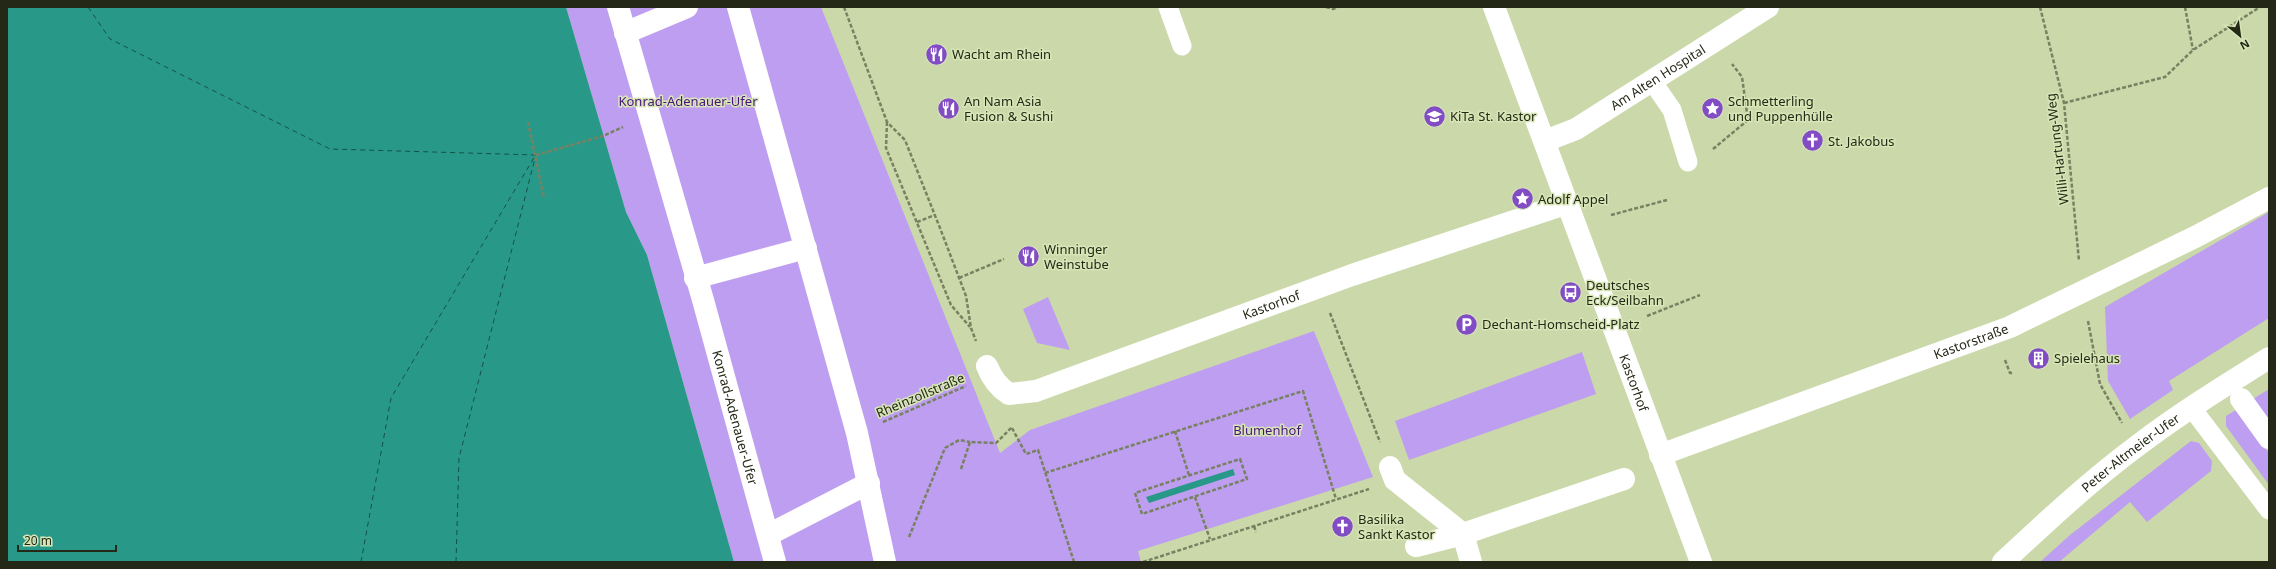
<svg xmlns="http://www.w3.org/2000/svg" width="2276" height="569" font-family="'Noto Sans',sans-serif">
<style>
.green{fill:#be9ef0}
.water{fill:#289989}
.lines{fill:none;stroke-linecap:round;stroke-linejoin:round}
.ferry{stroke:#145148;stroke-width:1;stroke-dasharray:5 4;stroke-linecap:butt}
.path{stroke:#788161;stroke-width:2.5;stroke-dasharray:4 2;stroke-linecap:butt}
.service{stroke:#fff;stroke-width:19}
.pedestrian{stroke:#fff;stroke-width:22}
.minor{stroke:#fff;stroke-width:22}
.tertiary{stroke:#fff;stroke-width:22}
.labels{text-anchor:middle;stroke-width:3;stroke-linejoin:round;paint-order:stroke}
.poi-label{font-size:13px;fill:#242917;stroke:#d8e6b7;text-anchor:start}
.street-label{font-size:13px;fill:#242917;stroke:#d8e6b7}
.park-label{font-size:13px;fill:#471378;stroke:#d8e6b7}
</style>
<rect width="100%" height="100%" fill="#cbd9aa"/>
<g class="green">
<polygon points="566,7 821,7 1000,453 1030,430 1314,331 1373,477 1138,551 1141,562 734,562 647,255 626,212"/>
<polygon points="2269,212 2269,318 2169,381 2173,390 2130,419 2108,381 2105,307"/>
<polygon points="1048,297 1070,350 1037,343 1023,309"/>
<polygon points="1582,352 1596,394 1409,460 1395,421"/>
<polygon points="2269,389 2269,421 2253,399"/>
<polygon points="2236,410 2269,453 2269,485 2226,426 2226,416"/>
<polygon points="2191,441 2199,443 2212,461 2211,471 2147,522 2130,502 2059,562 2040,562 2070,535"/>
</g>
<g class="water">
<polygon points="7,7 566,7 626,212 647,255 734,562 7,562"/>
<polygon points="1233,469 1235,475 1149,503 1146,497"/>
</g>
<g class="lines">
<g class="ferry">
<polyline points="88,7 110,39 330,149 536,155"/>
<polyline points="361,562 391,398 535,156"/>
<polyline points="456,562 459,458 535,158"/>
</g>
<g class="path">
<polyline points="844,7 887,122 905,140 940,228 966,296 971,328 976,341"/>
<polyline points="1326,7 1333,9 1338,7"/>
<polyline points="2040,7 2064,103 2079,261"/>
<polyline points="2185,7 2193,50"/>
<polyline points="2064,103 2165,77 2193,50 2260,7"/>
<polyline points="528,122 544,198"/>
<polyline points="887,122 886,148 951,305 970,327"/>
<polyline points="1713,149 1748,120 1742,77 1732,64"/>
<polyline points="536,155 603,136 623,127"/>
<polyline points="1611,215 1667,200"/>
<polyline points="917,222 935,215"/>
<polyline points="959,278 1004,259"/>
<polyline points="1330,313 1380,442"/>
<polyline points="1647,316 1700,295"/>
<polyline points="2088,321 2100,384 2122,423"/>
<polyline points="2005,360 2010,373 2013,373"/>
<polyline points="883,422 966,386"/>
<polyline points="1012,428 1026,454 1038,450 1074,562"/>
<polyline points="1175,431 1189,475"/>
<polygon points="1240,459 1247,479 1142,514 1135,493"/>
<polyline points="961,469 970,442 996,443 1012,427"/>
<polyline points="1045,473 1303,391 1336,499"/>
<polyline points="1195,497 1210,539"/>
<polyline points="1254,526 1256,532"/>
<polyline points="909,537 945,448 959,440 970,442"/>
<polyline points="1143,562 1369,489"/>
</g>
<g class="service">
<polyline points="1168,7 1182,46"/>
<polyline points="1652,81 1672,110 1688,162"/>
<polyline points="2191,407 2269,510"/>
</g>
<g class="pedestrian">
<path id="s1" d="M618 7 703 300 775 562"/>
<polyline points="738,7 857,433 885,562"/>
<polyline points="625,33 687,7"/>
<polyline points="695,278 806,248"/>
<polyline points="2241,399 2269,438"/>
<polyline points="1390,467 1395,480 1463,534 1471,562"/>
<polyline points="768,535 869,483"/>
<polyline points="1416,546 1463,534 1624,479"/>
</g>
<g class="minor">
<path id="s2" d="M1545 141 1576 129 1768 7"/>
<path id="s3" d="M987 366C992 379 998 387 1009 394L1036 391 1352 275 1568 203"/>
<path id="s4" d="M1660 455 2010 327 2195 237 2269 198"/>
</g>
<g class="tertiary">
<path id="s5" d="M1494 7 1701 562"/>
<path id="s6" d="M2003 562C2046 522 2090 481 2137 446 2179 414 2224 386 2269 358"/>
</g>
</g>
<defs>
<symbol id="restaurant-disc" viewBox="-11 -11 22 22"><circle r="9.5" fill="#824cc4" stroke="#d8e6b7"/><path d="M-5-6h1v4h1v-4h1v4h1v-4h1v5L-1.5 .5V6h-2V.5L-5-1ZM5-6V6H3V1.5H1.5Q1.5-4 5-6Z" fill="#fff"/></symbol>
<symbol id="sight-disc" viewBox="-11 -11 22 22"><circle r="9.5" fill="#824cc4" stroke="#d8e6b7"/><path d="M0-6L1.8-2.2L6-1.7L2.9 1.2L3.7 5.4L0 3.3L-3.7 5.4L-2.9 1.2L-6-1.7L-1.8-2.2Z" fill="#fff"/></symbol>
<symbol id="school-disc" viewBox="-11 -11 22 22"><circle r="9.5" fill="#824cc4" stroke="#d8e6b7"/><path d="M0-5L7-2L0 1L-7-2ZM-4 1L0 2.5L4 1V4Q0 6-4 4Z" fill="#fff"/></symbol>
<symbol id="church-disc" viewBox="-11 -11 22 22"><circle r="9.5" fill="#824cc4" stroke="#d8e6b7"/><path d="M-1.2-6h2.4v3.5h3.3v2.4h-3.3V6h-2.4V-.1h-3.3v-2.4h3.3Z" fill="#fff"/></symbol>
<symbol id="bus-disc" viewBox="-11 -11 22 22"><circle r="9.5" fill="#824cc4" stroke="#d8e6b7"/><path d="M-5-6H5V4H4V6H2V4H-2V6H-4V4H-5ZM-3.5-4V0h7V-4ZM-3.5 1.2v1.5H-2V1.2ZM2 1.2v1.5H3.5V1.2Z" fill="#fff"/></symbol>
<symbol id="parking-disc" viewBox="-11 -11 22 22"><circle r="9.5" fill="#824cc4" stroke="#d8e6b7"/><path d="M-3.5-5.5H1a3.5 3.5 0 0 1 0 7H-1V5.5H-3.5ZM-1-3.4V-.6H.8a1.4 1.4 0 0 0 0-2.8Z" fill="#fff"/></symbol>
<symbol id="building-disc" viewBox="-11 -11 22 22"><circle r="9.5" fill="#824cc4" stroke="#d8e6b7"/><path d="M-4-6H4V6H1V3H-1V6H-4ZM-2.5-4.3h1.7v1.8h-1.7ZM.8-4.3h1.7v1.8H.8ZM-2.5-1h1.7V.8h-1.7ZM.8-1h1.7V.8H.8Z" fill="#fff"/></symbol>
</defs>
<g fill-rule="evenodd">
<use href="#restaurant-disc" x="924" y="42" width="25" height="25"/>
<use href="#restaurant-disc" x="936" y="96" width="25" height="25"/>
<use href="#sight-disc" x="1700" y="96" width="25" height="25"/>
<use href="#school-disc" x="1422" y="104" width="25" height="25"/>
<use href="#church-disc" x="1800" y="128" width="25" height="25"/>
<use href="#sight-disc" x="1510" y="186" width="25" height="25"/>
<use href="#restaurant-disc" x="1016" y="244" width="25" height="25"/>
<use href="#bus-disc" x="1558" y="280" width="25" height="25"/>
<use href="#parking-disc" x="1454" y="312" width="25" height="25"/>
<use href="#building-disc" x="2026" y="346" width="25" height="25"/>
<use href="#church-disc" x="1330" y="514" width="25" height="25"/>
</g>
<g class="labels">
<g class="poi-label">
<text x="952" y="59">Wacht am Rhein</text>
<text x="964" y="106">An Nam Asia<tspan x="964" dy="15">Fusion &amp; Sushi</tspan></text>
<text x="1728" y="106">Schmetterling<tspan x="1728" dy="15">und Puppenhülle</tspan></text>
<text x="1450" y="121">KiTa St. Kastor</text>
<text x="1828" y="146">St. Jakobus</text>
<text x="1538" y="204">Adolf Appel</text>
<text x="1044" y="254">Winninger<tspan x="1044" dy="15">Weinstube</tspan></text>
<text x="1586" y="290">Deutsches<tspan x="1586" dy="15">Eck/Seilbahn</tspan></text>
<text x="1482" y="329">Dechant-Homscheid-Platz</text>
<text x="2054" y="363">Spielehaus</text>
<text x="1358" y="524">Basilika<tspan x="1358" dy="15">Sankt Kastor</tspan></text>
</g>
<g class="street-label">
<text dy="5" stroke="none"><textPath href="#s2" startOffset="130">Am Alten Hospital</textPath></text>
<text transform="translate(2057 149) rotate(-97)" y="5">Willi-Hartung-Weg</text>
<text dy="5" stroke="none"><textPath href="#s3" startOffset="314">Kastorhof</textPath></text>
<text dy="5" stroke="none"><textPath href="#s4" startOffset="331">Kastorstraße</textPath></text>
<text dy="5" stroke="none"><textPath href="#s5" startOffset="401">Kastorhof</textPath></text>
<text transform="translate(920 395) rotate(-23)" y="5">Rheinzollstraße</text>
<text dy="5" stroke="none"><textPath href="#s1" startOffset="427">Konrad-Adenauer-Ufer</textPath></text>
<text dy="5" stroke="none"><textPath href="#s6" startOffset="168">Peter-Altmeier-Ufer</textPath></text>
</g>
<g class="park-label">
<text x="688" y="106">Konrad-Adenauer-Ufer</text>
<text x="1267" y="435">Blumenhof</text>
</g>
</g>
<rect width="2276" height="569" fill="none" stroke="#242917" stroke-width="16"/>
<g transform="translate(2240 36) rotate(151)" stroke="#d8e6b7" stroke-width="3" paint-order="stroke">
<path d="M0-3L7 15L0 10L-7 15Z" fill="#242917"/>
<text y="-6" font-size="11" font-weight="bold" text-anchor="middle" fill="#242917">N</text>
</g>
<path d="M18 545v6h98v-6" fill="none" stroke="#242917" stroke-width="2"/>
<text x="24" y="545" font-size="12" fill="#242917" stroke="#d8e6b7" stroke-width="3" paint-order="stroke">20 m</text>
</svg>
